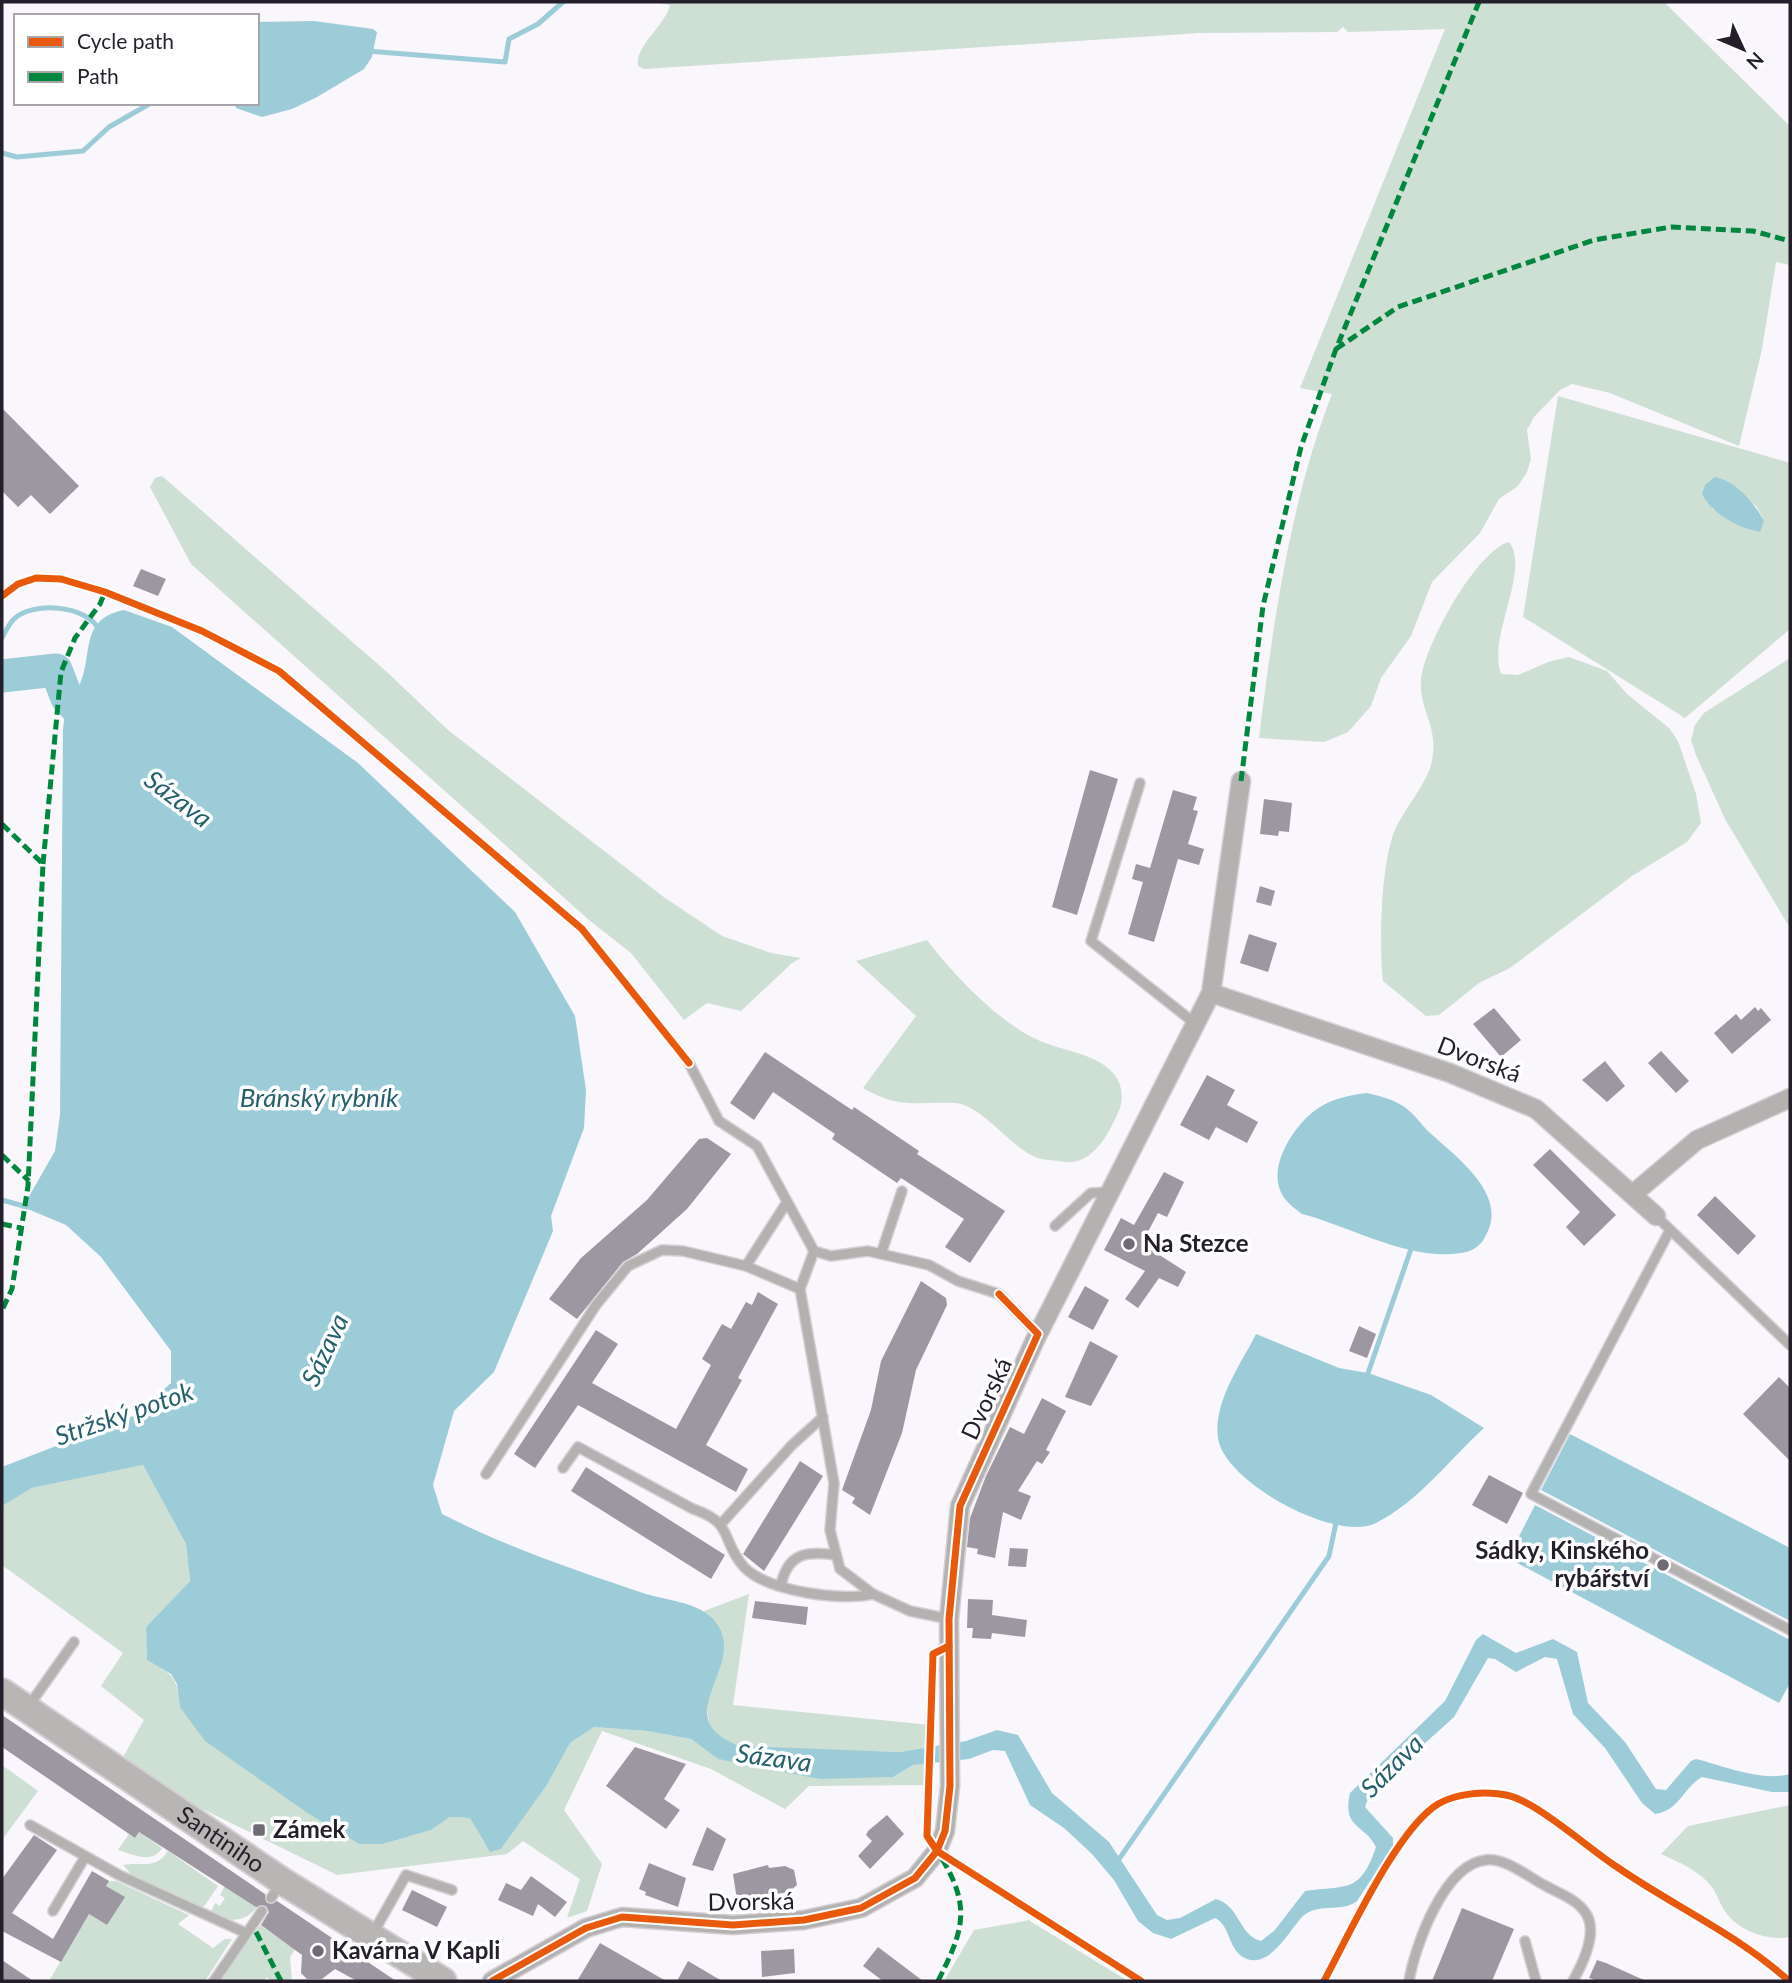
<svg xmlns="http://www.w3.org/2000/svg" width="1792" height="1983" font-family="Lato,sans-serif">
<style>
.green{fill:#cedfd4;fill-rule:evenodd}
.water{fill:#9cccd8}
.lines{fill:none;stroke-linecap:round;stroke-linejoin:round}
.stream{stroke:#9cccd8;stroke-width:5}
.river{stroke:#9cccd8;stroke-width:33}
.building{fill:#9c97a1}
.service-casing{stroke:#d3d0d5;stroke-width:12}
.minor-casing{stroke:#d3d0d5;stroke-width:21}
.primary-casing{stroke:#d3d0d5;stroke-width:30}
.service{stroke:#b4b1b1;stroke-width:9}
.minor{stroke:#b4b1b1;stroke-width:18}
.primary{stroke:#b8b5b5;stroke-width:26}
.quiet{stroke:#00873e;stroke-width:5;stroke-dasharray:10 5;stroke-linecap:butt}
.cycleway-casing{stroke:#fff;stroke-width:11}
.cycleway{stroke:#e8590c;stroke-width:7}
.poi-dot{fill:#6f6a74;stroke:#fff;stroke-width:2.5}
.labels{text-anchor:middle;stroke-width:7;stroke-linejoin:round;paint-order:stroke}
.street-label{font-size:24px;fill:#241f2a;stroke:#fff}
.poi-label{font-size:24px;font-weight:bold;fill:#241f2a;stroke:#fff;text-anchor:start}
.water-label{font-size:26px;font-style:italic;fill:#26606c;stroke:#fff}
</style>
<rect width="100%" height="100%" fill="#f9f6fc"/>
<g class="green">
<path d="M650 2H1664L1790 126V265L1776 262 1762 349 1739 446 1610 393 1572 384 1560 390 1534 417 1527 430 1531 459 1527 472 1518 486 1499 499 1480 533 1432 582 1411 636 1381 678 1371 706 1348 732 1324 742 1259 738C1273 625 1290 501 1332 394L1300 388 1445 29 1348 32 1343 27 1337 32 1200 33 644 69 638 66C634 47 665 26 670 5Z"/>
<path d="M1558 396 1790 463V629L1685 718 1523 617ZM1734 487 1757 507 1764 521 1748 529 1712 509Z"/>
<polygon points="162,476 388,673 448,730 665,898 722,936 771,953 801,958 792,963 741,1011 707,1003 684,1020 631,953 589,920 191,564 150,487 155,478"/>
<path d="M1509 542C1531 571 1487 636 1501 674L1518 675 1548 662 1569 657 1607 671 1627 694 1669 728 1678 741 1696 794 1701 823 1687 842 1632 876 1510 968 1479 983 1439 1015 1426 1016 1383 981C1379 943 1381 874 1392 838 1400 813 1421 793 1430 768 1442 729 1419 713 1421 681 1423 647 1477 550 1509 542Z"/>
<polygon points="1790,658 1790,928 1725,819 1696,755 1691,740 1695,725 1704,713"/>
<path d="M927 940C953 974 997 1021 1036 1039 1060 1051 1094 1052 1113 1073 1123 1084 1124 1100 1118 1113 1107 1137 1090 1169 1059 1161 1052 1160 1044 1160 1038 1158 1011 1149 983 1105 955 1103 914 1101 902 1110 863 1088L916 1016 856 961Z"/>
<path d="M143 1465 186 1544 190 1581 146 1627 147 1660C174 1675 177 1677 180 1707L269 1786 359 1844H383L431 1830 450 1817 471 1818 483 1841 501 1849 547 1785 570 1743 594 1727 647 1731 691 1739 718 1759 893 1777 913 1765 926 1763 925 1785 809 1786 785 1809 711 1769 602 1731 564 1810 602 1864 587 1911 567 1918 580 1879 523 1841 507 1854 337 1875 180 1798 123 1757 144 1720 101 1686 123 1653 2 1565V1506L32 1488Z"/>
<polygon points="749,1594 733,1705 930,1725 928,1747 899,1752 783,1749 740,1746 718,1738 709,1724 707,1707 704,1611"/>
<polygon points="2,1765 38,1791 2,1840"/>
<path d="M1790 1805V1937C1769 1941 1741 1932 1727 1914 1720 1906 1718 1894 1711 1886 1698 1870 1679 1862 1661 1854L1688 1826Z"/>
<path d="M139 1832 162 1848C152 1865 133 1854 118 1850L129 1834 135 1838Z"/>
<path d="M168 1851 218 1886 205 1905 202 1907 132 1875 123 1865C139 1861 155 1871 168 1851Z"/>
<polygon points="109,1881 116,1881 189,1915 178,1924 213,1948 225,1939 232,1939 205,1981 49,1981 89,1914 107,1925 124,1897 106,1886"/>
<path d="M225 1886 257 1907C243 1924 229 1922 211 1912L215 1903 220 1906 225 1898 220 1895Z"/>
<polygon points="1030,1920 1030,1921 1128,1981 944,1981 974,1930"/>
<polygon points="260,1925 295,1949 290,1958 292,1981 271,1981 267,1977 263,1981 220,1981"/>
</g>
<g class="water">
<polygon points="314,21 373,29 377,32 372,57 364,69 317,97 292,109 262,117 236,108 235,103 257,103 257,22"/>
<path d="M1715 477C1736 481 1755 504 1764 521L1760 532C1738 528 1712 514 1702 494L1705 485Z"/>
<path d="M124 610 172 627 358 763 515 912 575 1016 586 1090 584 1128 551 1216 553 1231 494 1372 454 1411 433 1485 442 1514C506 1547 577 1571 646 1594 666 1600 695 1602 711 1617 757 1662 660 1717 740 1746L899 1752 966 1741 997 1730 1018 1735 1052 1793 1109 1842 1157 1915 1167 1920 1180 1918 1216 1899C1240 1906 1239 1936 1261 1941L1274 1931 1305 1891C1347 1885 1360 1894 1376 1847 1364 1823 1342 1829 1350 1793L1445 1701 1476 1640 1483 1634 1516 1653 1553 1639 1577 1652 1588 1703 1625 1742 1656 1789 1666 1790 1691 1761 1696 1759C1724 1766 1762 1782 1790 1774V1792H1772L1702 1777C1683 1788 1679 1811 1655 1814L1642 1803 1605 1748 1573 1714 1557 1659 1545 1657 1516 1672 1495 1659 1488 1658 1454 1717 1370 1793 1365 1807 1393 1838V1846L1357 1901C1340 1914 1317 1901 1301 1918 1289 1931 1268 1972 1243 1957 1228 1948 1230 1925 1215 1918L1171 1939 1153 1933 1138 1921 1114 1880 1092 1854 1064 1828 1030 1805 1005 1751 993 1750 969 1759 913 1765 893 1777 820 1779 718 1759 691 1739 647 1731 594 1727 570 1743 547 1785 501 1849 490 1852 470 1818 450 1817 431 1830 383 1844H359L306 1812 205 1741 180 1707 177 1684 171 1674 147 1660 146 1627 190 1581 186 1544 143 1465 32 1488 2 1506V1467L133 1416 171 1383V1351L101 1257 66 1225 23 1207 55 1151 60 1115 63 729 67 698C71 695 77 691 79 686 94 656 78 619 124 610Z"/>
<path d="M1367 1093C1380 1096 1396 1100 1407 1109 1415 1115 1421 1124 1429 1132 1455 1156 1509 1194 1486 1235 1482 1245 1472 1252 1461 1253 1408 1261 1352 1227 1302 1214 1293 1207 1284 1201 1280 1190 1269 1162 1297 1121 1320 1107 1334 1098 1351 1095 1367 1093Z"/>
<path d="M1256 1334 1339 1368 1368 1373 1431 1395 1484 1428C1450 1459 1418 1502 1376 1523 1336 1543 1224 1482 1218 1438 1213 1402 1241 1364 1256 1334Z"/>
<polygon points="1570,1434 1790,1548 1790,1621 1541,1490"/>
<polygon points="1535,1505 1790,1640 1790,1683 1779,1703 1508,1558"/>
</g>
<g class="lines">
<g class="stream">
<polyline points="367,51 505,62 509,39 538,24 563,2"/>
<polyline points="2,153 17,157 83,151 109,127 151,103"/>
<path d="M2 638C5 632 9 624 14 619 32 601 88 605 99 630"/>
<polyline points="2,1200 27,1207"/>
<polyline points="1366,1379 1411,1249"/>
<polyline points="1117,1862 1329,1556 1337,1518"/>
</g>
<polyline class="river" points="2,676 56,670 67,698 98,730"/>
</g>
<g class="building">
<polygon points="2,408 79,486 50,514 31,495 18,507 2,491"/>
<polygon points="141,569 166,579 158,596 133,586"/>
<polygon points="1090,770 1118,779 1077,915 1052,907"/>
<polygon points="1173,790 1197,797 1193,810 1198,811 1188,844 1204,849 1199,865 1178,859 1154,942 1128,934 1143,882 1132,879 1136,864 1150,868"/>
<polygon points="1264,799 1292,803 1289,832 1279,831 1278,836 1260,834"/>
<polygon points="1260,886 1275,891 1271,906 1256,902"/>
<polygon points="1249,934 1277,943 1268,972 1240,963"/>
<polygon points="1755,1007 1758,1011 1761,1008 1771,1020 1732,1054 1714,1033 1736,1014 1741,1020"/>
<polygon points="1494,1008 1521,1040 1501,1057 1473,1024"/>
<polygon points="1661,1051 1689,1081 1676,1093 1648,1063"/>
<polygon points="765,1052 852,1110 854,1107 919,1151 917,1154 1005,1211 970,1263 945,1247 964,1219 901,1178 897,1183 832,1139 835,1134 773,1092 754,1120 730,1103"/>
<polygon points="1605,1061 1625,1086 1607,1102 1582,1080"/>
<polygon points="1207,1075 1235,1090 1227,1105 1258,1122 1247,1143 1216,1127 1209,1140 1180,1125"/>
<polygon points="707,1138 731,1154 687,1209 637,1254 623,1262 577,1319 549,1299 581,1258 647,1200 699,1139"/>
<polygon points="1550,1149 1616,1215 1584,1246 1566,1227 1580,1212 1533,1165"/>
<polygon points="1164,1172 1184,1182 1167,1217 1158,1213 1143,1241 1148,1244 1147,1247 1186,1272 1178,1287 1159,1278 1138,1308 1125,1299 1145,1271 1104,1250 1121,1218 1134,1225"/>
<polygon points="1715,1196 1756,1236 1738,1255 1697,1215"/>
<polygon points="921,1281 946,1298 947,1305 916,1370 902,1433 870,1515 852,1503 855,1498 842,1490 871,1410 881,1361"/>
<polygon points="1085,1286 1109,1300 1093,1330 1068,1317"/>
<polygon points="758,1292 778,1304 738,1378 742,1380 706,1445 748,1469 736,1492 578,1405 535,1468 514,1454 596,1330 618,1344 592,1383 676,1429 711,1365 702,1359 722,1324 731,1329 746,1302 752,1305"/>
<polygon points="1359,1326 1376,1334 1367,1358 1349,1351"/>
<polygon points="1090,1341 1118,1356 1091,1406 1065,1397"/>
<polygon points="1779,1377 1790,1388 1790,1461 1743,1414"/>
<polygon points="1042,1398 1066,1411 1046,1450 1050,1452 1042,1464 1037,1461 1018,1491 1031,1496 1021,1520 1003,1512 995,1558 977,1554 978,1549 967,1547 970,1518 986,1476 1010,1427 1024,1434"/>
<polygon points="800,1461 823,1476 764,1571 743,1554"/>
<polygon points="586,1467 725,1555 711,1579 571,1491"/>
<polygon points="1489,1475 1523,1493 1507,1524 1472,1505"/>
<polygon points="1010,1548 1028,1549 1026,1567 1008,1566"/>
<polygon points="968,1599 993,1600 992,1615 1027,1620 1025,1637 992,1633 991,1639 972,1638 973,1628 967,1628"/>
<polygon points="755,1601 808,1607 806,1625 752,1618"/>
<polygon points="2,1715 265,1894 267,1903 277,1901 396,1981 357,1981 335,1969 322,1979 307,1979 301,1973 302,1955 261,1925 269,1912 266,1906 256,1907 139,1832 135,1838 2,1747"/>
<polygon points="635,1747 686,1764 664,1799 680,1810 666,1829 606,1786"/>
<polygon points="887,1815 904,1834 870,1869 858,1856 872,1841 866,1835 868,1831"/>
<polygon points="707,1827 726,1839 713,1871 692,1865"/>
<polygon points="34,1835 57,1850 12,1913 53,1939 92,1871 109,1881 106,1886 125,1897 107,1925 89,1914 61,1962 2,1931 2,1879"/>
<polygon points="649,1863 686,1878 678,1907 645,1895 646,1892 639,1889"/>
<polygon points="768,1865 769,1868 785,1866 794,1870 797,1885 789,1892 737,1900 733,1874"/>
<polygon points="531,1876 567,1902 555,1917 538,1904 533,1916 498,1900 506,1883 521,1890"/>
<polygon points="412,1890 447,1907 437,1927 402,1910"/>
<polygon points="1462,1908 1514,1929 1492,1981 1432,1981"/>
<polygon points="600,1943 666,1981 577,1981"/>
<polygon points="878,1947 923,1981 883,1981 863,1966"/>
<polygon points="794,1949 795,1973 762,1977 761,1951"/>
<polygon points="2,1960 33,1981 2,1981"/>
<polygon points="1597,1960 1606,1963 1646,1981 1598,1981 1589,1978"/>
<polygon points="688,1961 722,1981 677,1981"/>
</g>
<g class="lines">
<defs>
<g id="service">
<polyline points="1140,783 1091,941 1197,1025"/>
<polyline points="689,1063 719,1121 757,1146 814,1251 800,1289 834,1483 830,1530 840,1569 873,1594 910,1611 949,1619"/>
<polyline points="1656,1216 1790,1345"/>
<polyline points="1055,1226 1091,1193 1110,1192"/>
<polyline points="1670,1230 1531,1494 1790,1630"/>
<polyline points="814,1251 831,1256 868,1251 929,1265 958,1281 999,1294 1038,1334"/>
<polyline points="881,1254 902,1191"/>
<polyline points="746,1266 787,1202"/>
<path d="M563 1468 578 1447 693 1509C735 1523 720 1540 744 1567 766 1591 843 1602 873 1594"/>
<polyline points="486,1474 596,1305 628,1266 662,1250 683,1251 746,1266 800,1289"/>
<polyline points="721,1524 792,1445 823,1417"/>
<path d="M781 1585C788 1552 808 1551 836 1555"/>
<polyline points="28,1707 74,1642"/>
<polyline points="30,1825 119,1875 246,1933"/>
<polyline points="271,1898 281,1883"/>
<polyline points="53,1911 85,1857"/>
<polyline points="372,1935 406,1875 452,1890"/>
<polyline points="1525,1941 1536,1981"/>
<polyline points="214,1981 262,1911"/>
<path d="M1409 1981C1415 1946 1444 1864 1486 1860 1506 1858 1527 1876 1544 1885 1560 1894 1583 1901 1589 1920 1595 1939 1582 1965 1573 1981"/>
</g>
<g id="minor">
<polyline points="1211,993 1450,1073 1536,1109 1656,1216"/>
<polyline points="1633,1194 1697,1140 1790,1098"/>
<polyline points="492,1981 586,1928 622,1917 733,1925 804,1920 861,1908 915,1878 937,1851 945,1831 950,1786 949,1619 960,1506 1035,1340 1211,993 1241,781"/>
</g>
<g id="primary">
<path id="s1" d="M2 1692 282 1881 443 1981"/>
</g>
</defs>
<use href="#service" class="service-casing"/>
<use href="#minor" class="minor-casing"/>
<use href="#primary" class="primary-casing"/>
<use href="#service" class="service"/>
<use href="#minor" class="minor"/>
<use href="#primary" class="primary"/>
<g class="quiet">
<polyline points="1336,349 1398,307 1594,240 1671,227 1753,231 1790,241"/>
<polyline points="1241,781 1263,606 1301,447 1336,349 1479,2"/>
<polyline points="2,824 43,864 28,1186 12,1289 2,1310"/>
<polyline points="43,864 61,672 75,638 100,604 105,592"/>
<polyline points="2,1155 29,1181"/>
<polyline points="2,1224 21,1228"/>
<polyline points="256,1932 281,1981"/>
<path d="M938 1981C963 1931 972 1908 941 1857"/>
</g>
<defs>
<g id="cycleway">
<polyline points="2,596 18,584 36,578 61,579 105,592 202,631 279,671 582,929 689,1063"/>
<polyline points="949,1646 933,1654 927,1836 937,1851 1141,1981"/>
<polyline points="492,1981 586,1928 622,1917 733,1925 804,1920 861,1908 915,1878 937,1851 945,1831 950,1786 949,1619 960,1506 1038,1334 999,1294"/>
<path d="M1324 1981C1349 1935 1397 1829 1438 1804 1457 1793 1485 1791 1506 1795 1535 1800 1589 1849 1617 1867 1675 1907 1737 1934 1789 1981"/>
</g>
</defs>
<use href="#cycleway" class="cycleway-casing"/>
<use href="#cycleway" class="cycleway"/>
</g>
<g class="poi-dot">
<circle cx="1129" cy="1244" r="7"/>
<circle cx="1663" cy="1565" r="7"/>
<rect x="252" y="1823" width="14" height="14" rx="3.5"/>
<circle cx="318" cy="1951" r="7"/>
</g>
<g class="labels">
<g class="street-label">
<text transform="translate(1479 1060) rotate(21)" y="8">Dvorská</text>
<text transform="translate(987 1399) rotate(-65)" y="8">Dvorská</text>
<text dy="8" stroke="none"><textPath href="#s1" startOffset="264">Santiniho</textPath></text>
<text transform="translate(751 1902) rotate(-1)" y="8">Dvorská</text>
</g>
<g class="poi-label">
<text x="1143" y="1252">Na Stezce</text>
<text x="1649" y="1559" text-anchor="end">Sádky, Kinského<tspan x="1649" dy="28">rybářství</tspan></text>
<text x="273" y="1838">Zámek</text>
<text x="332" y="1959">Kavárna V Kapli</text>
</g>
<g class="water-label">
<text transform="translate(178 799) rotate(37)" y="9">Sázava</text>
<text x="319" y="1107">Bránský rybník</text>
<text transform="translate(325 1350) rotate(-65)" y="9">Sázava</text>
<text transform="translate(124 1414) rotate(-19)" y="9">Stržský potok</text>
<text transform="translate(774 1758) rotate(8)" y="9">Sázava</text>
<text transform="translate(1392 1766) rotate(-45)" y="9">Sázava</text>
</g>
</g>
<rect width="1792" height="1983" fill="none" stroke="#241f2a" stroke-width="7"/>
<rect x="14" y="14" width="245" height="91" fill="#ffffff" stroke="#a7a5aa" stroke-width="2"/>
<rect x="28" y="37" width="35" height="10" fill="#e8590c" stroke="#a7a5aa" stroke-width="2"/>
<text x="77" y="49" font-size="21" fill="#241f2a">Cycle path</text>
<rect x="28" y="72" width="35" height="10" fill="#00873e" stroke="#a7a5aa" stroke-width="2"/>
<text x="77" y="84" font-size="21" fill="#241f2a">Path</text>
<g transform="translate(1743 49) rotate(134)" stroke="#ffffff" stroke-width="5" paint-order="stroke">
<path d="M0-5L12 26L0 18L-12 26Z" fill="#241f2a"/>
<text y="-10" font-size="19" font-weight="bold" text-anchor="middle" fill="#241f2a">N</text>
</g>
</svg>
